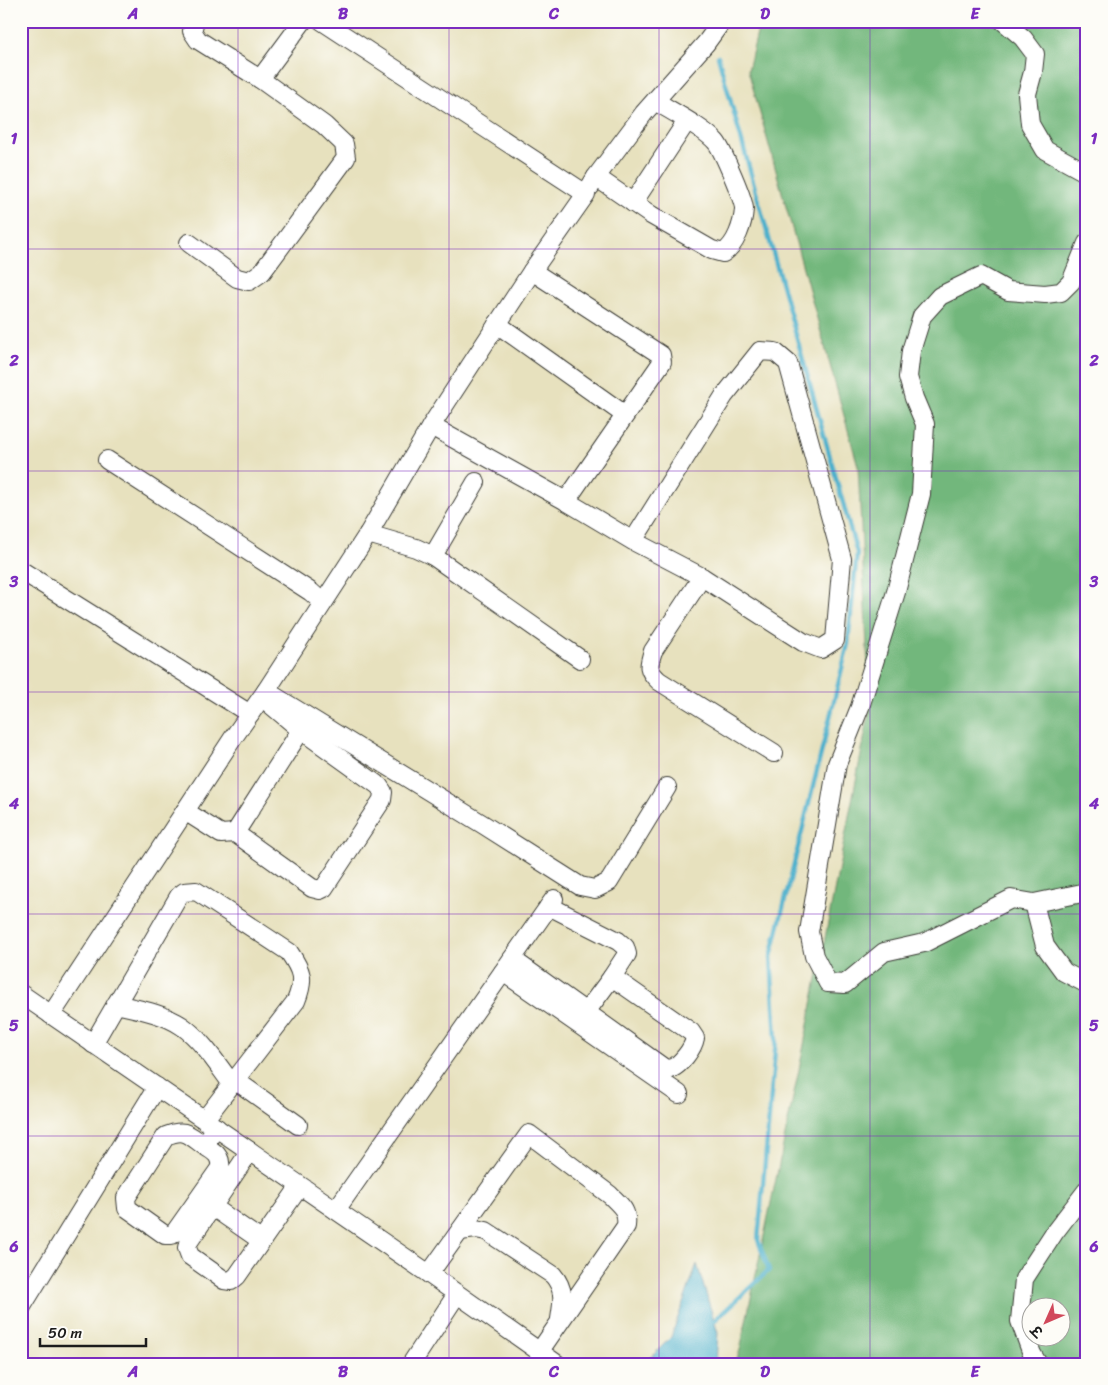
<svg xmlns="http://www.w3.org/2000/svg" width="1108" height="1385" font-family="Sriracha,'Playpen Sans Deva',sans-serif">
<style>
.forest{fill:#72b77b;stroke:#476a4c;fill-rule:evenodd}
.water{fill:#4db0cc;stroke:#346674}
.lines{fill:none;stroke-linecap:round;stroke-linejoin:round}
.stream{stroke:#4db0cc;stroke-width:4.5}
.minor-casing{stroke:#3a3a34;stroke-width:20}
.minor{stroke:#fff;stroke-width:18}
.grid{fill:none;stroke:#7b2cbf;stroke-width:1;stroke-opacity:0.55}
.neatline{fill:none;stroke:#7b2cbf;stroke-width:2}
.grid-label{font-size:16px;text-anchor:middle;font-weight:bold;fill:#7b2cbf}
</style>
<rect width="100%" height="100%" fill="#fdfcf7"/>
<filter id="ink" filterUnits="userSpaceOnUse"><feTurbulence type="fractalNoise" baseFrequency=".02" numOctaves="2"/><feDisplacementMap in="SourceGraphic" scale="10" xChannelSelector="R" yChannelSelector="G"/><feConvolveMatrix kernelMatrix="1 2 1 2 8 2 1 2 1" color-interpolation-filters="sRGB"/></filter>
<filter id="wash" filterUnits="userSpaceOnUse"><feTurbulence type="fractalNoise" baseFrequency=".0096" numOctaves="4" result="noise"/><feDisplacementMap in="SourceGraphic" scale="20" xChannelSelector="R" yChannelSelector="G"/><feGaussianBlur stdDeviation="1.12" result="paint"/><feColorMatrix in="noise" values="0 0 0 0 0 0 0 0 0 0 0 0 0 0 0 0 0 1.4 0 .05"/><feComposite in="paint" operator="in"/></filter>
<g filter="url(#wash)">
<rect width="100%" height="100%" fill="#e7e1be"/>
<path class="forest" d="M760 21H1087V1364H735L740 1350 802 1055 870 709 858 466 748 70ZM1030 1308H1060V1338H1030Z"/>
<polygon class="water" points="697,1264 718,1333 716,1364 644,1364 671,1337"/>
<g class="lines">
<g class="stream">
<polyline points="707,21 708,25"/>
<polyline points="714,1321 769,1270 758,1240 776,1039 771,957 848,644 857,553 718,56"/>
</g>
</g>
</g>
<g filter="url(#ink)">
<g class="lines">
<defs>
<g id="minor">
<polyline points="1003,21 1023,38 1035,54 1033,72 1027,94 1030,124 1045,150 1087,173"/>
<polyline points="260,79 303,21"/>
<path d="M596 177 651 215 712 250 723 253C736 245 743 224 744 209 745 202 722 149 716 142 704 128 671 111 655 101"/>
<polyline points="590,187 596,177 644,113 706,43 722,21"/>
<polyline points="633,203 687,121"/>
<polyline points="189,243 237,278 249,281 262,272 346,158 344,144 324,125 260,79 198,40 192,31 195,21"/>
<polyline points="1087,243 1071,282 1061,292 1045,294 1008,291 981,276 940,296 922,316 911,351 908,377 914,398 925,424 921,494 896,592 860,707 837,764 809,932 814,956 828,983 845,984 884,952 924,943 1011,899 1034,903 1087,892"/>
<polyline points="532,271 661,355 662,362 566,501"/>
<polyline points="497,324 625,415"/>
<polyline points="431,426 566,501 633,541 702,577 803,642 821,649 835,640 842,559 788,363 775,352 760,351 724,396 633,541"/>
<polyline points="107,460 311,592 323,603"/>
<polyline points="368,534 416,548 433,556 580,659"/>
<polyline points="433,556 476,482"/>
<polyline points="22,571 250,714"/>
<path d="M702 577 653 651C648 666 647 670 659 681L774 753"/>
<polyline points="266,691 484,825 580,886 595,889 609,882 667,787"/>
<polyline points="185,811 221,834 235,833 312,888 320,890 324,888 382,800 383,792 379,786 301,730"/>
<polyline points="235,833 301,730 270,704"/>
<polyline points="1034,903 1045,946 1064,972 1087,984"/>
<path d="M512 959 664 1068 671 1069C681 1064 693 1049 695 1038L691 1032 612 977 627 954 625 947 618 941 549 906"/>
<polyline points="503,972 679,1094"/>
<polyline points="21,994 429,1274 557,1364"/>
<path d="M116 1004C137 1009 163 1013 182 1026 202 1040 217 1064 232 1084"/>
<polyline points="586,1012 612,977"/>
<polyline points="51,1015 233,738 266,691 368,534 431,426 532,271 586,194 322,21"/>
<path d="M93 1044 179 896 184 892 196 891 289 952C302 971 305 979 296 1001L205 1119"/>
<polyline points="235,1080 298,1125"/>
<path d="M203 1145C213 1151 222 1155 220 1168L175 1232 172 1235H165L127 1208 126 1198 166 1136C185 1128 188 1134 203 1145L217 1128"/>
<polyline points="250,1151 188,1243 187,1248 190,1256 224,1280 231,1281 237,1276 300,1186"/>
<polyline points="213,1207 262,1241"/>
<polyline points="336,1210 554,899"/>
<path d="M460 1231 476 1229 486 1231 553 1275C565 1289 563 1301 560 1319"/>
<path d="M429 1274 529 1134 610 1195C621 1206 628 1210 626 1226L539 1352"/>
<polyline points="21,1308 157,1087"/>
<polyline points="411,1364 457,1294"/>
<polyline points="1038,1364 1032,1354 1020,1321 1024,1279 1054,1233 1087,1190"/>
</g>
</defs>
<use href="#minor" class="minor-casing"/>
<use href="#minor" class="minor"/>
</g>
</g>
<path class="grid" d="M238 21V1364M449 21V1364M659 21V1364M870 21V1364M21 249H1087M21 471H1087M21 692H1087M21 914H1087M21 1136H1087"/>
<rect width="1108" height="1385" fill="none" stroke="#fdfcf7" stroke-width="55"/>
<g transform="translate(1046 1322) rotate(225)"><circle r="24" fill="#fdfcf7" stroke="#a3a29f"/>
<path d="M0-4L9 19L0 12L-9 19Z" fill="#d1495b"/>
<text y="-8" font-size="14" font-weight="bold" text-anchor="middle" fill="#1c1c1c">उ</text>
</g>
<path d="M40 1338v8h106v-8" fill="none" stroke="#1c1c1c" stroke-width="2.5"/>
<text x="48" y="1338" font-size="15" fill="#1c1c1c" stroke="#fdfcf7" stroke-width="4" paint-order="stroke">50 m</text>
<rect x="28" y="28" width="1052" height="1330" class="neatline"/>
<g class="grid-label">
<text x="133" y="19">A</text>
<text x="343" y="19">B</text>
<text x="554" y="19">C</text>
<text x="765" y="19">D</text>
<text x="975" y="19">E</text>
<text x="14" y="144">1</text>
<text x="1094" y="144">1</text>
<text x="14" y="366">2</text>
<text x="1094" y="366">2</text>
<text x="14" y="587">3</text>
<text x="1094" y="587">3</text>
<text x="14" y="809">4</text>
<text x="1094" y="809">4</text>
<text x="14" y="1031">5</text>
<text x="1094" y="1031">5</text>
<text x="14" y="1252">6</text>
<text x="1094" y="1252">6</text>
<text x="133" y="1377">A</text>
<text x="343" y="1377">B</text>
<text x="554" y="1377">C</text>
<text x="765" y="1377">D</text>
<text x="975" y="1377">E</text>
</g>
</svg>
